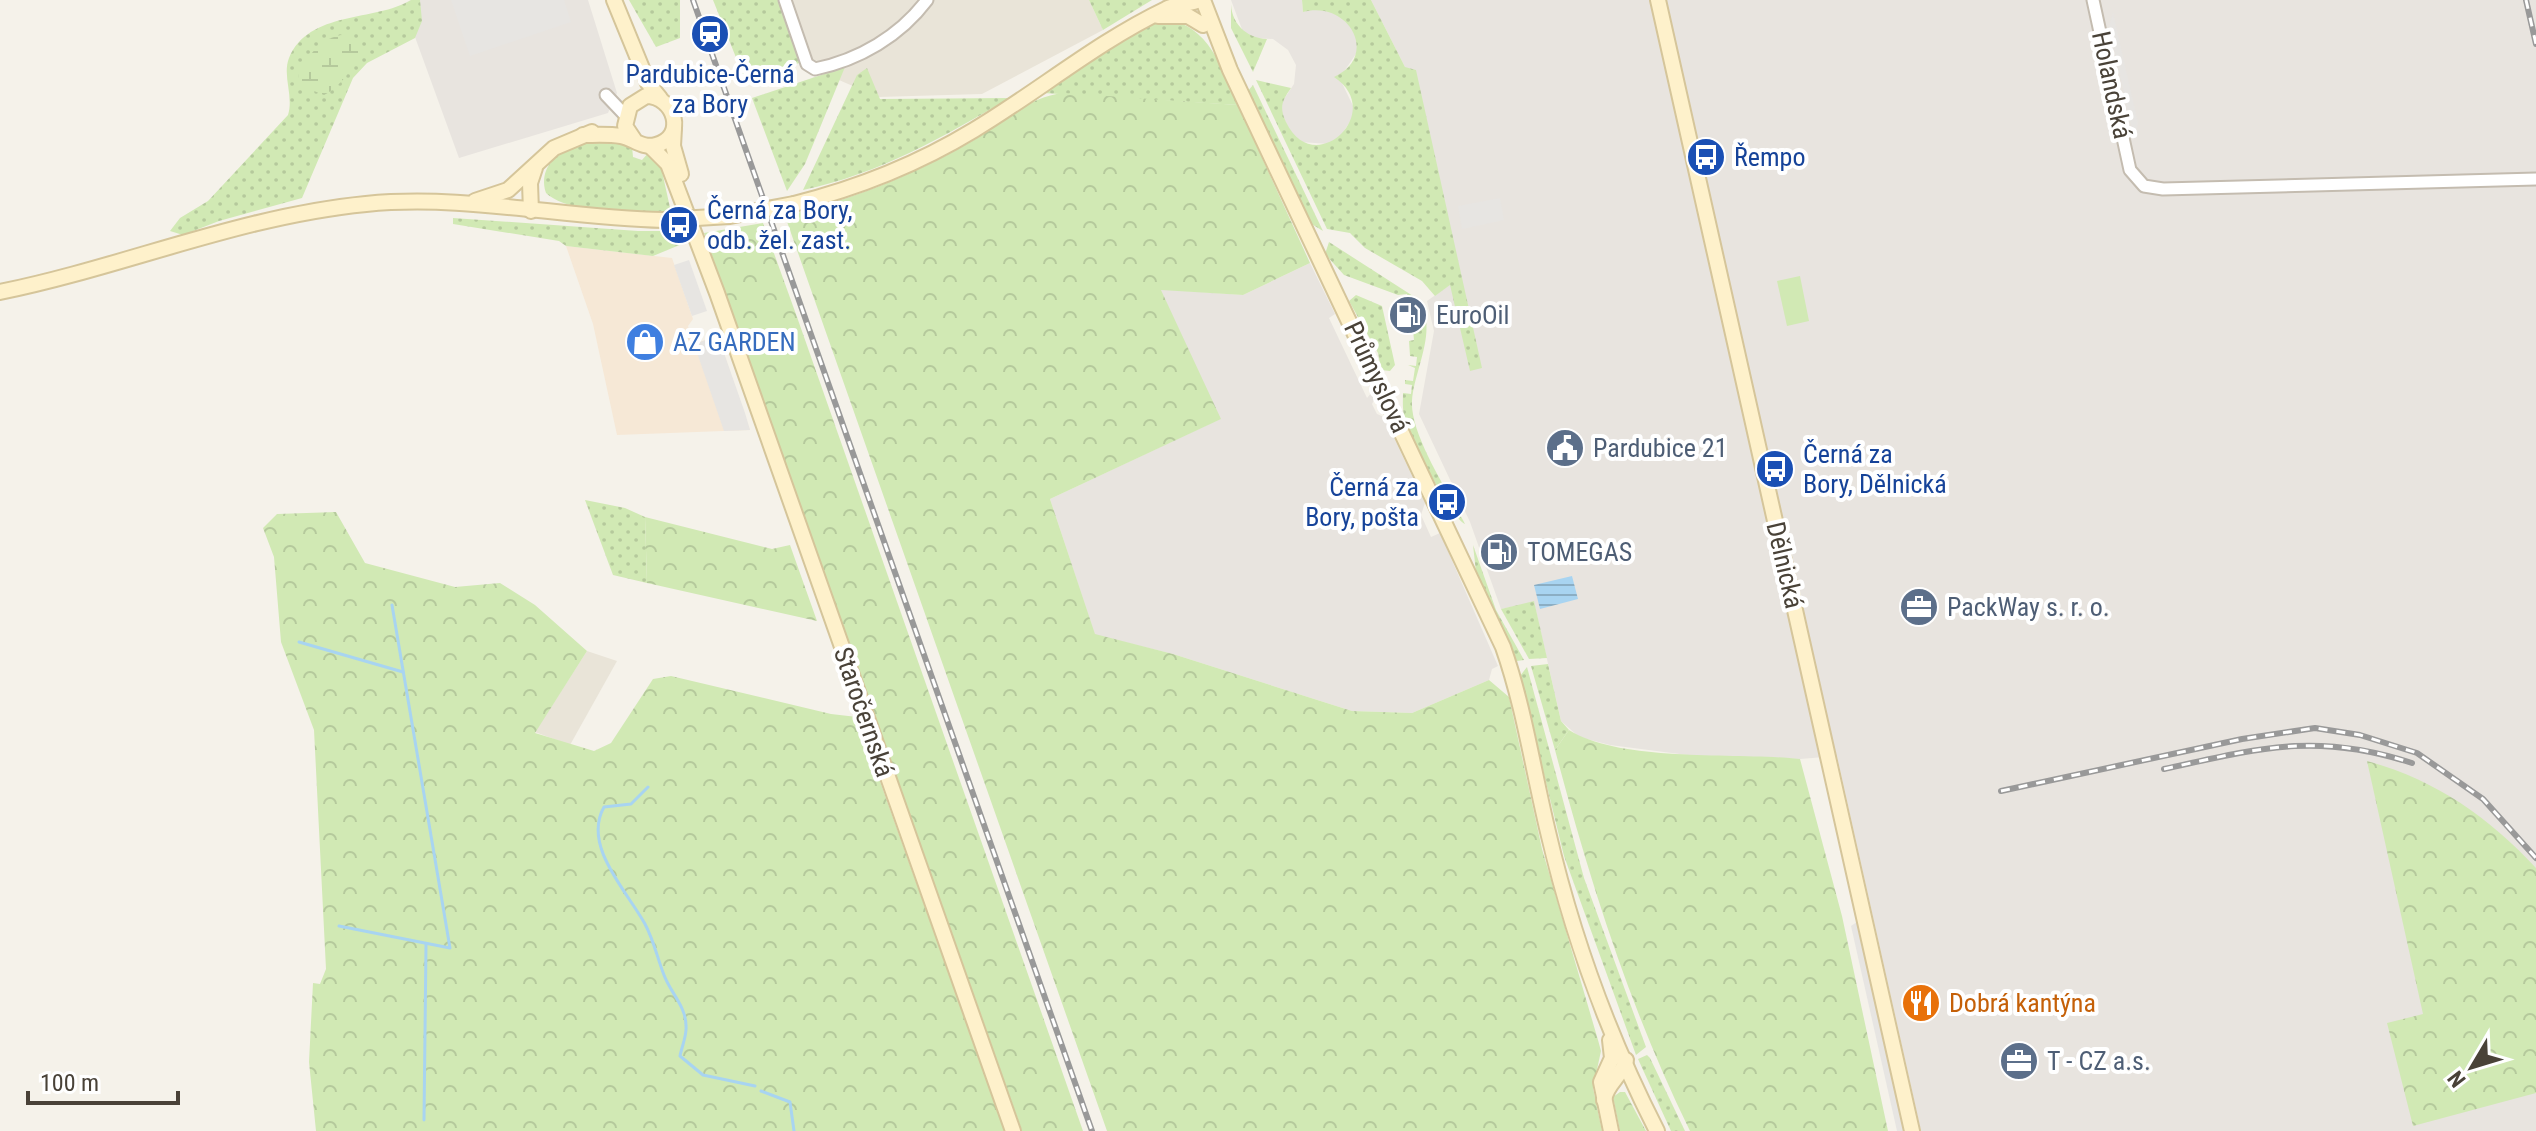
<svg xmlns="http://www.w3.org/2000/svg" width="2536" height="1131" font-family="'Roboto Condensed',sans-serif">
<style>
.residential{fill:#e9e4d8}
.commercial{fill:#f6e8d6}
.industrial{fill:#e8e4df}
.grass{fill:url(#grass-dots)}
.forest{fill:url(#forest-crowns)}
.wetland{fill:url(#wetland-marsh)}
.pitch{fill:#d1e9b4}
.parking{fill:#e7e5e2}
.water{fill:url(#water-rules)}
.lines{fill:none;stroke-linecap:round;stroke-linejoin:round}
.stream{stroke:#a8d4f1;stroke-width:3}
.street-casing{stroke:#c4bcb0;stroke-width:15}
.secondary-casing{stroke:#d5c59a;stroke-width:18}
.street{stroke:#fff;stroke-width:11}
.secondary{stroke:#fef1cb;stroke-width:14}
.rail-casing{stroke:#999;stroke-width:6}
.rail{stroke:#fff;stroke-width:3;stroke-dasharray:9;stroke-linecap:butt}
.secondary-bridge-casing{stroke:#d5c59a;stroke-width:18;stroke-linecap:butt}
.secondary-bridge{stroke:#fef1cb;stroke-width:14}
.labels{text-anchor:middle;stroke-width:8;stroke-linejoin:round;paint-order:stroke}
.transit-label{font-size:26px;fill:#164399;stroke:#fff;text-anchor:start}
.street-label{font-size:26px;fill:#494238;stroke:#fff}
.service-label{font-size:26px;fill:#4e5e75;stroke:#fff;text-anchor:start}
.shop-label{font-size:26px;fill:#366cbe;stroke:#fff;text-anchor:start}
.food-label{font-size:26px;fill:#c56008;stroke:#fff;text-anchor:start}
</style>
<defs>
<pattern id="grass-dots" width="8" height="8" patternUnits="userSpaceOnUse" patternTransform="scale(2)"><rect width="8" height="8" fill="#d1e9b4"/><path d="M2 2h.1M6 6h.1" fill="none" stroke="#b5c99c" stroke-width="1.8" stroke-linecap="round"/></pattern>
<pattern id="forest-crowns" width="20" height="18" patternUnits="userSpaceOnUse" patternTransform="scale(2)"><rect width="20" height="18" fill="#d1e9b4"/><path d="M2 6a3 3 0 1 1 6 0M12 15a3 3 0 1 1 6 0" fill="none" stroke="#b5c99c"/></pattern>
<pattern id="wetland-marsh" width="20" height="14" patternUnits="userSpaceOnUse" patternTransform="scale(2)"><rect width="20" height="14" fill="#d1e9b4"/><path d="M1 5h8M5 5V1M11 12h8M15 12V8" fill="none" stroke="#b5c99c"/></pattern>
<pattern id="water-rules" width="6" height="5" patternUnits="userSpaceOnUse" patternTransform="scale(2)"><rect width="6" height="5" fill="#a8d4f1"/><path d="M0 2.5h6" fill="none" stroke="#8baec4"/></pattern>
</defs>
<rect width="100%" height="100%" fill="#f5f2ea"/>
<g class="residential">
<polygon points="782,0 1089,0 1103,30 982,94 878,97 800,63"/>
<polygon points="587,651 617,661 570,745 535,732"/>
</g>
<polygon class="commercial" points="566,246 672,258 693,319 688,326 693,344 718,336 750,430 617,435 593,324"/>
<g class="industrial">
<polygon points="411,0 588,0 617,93 608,113 459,158 403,4"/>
<polygon points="1231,0 1302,0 1303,12 1311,8 1339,10 1347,16 1359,41 1358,51 1343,73 1342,83 1354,108 1353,117 1338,140 1329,144 1301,142 1293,137 1281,112 1282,102 1294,84 1296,65 1288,50 1273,39 1251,38 1243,32"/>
<polygon points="1371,0 2536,0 2536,1131 1921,1131 1837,756 1800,759 1695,756 1610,745 1579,737 1561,721 1534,602 1501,609 1470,522 1419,414 1434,331 1427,301 1461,277 1405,67"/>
<polygon points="1310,263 1335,314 1329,318 1367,398 1372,392 1375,398 1372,404 1377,414 1384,417 1425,503 1421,515 1431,537 1440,533 1498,666 1492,669 1489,680 1412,713 1352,711 1173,654 1095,635 1050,499 1220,419 1160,289 1243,295"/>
</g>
<g class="grass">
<path d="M411 0H420L422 21 415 38 367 63 353 78 302 198 219 221 183 235 170 231 180 218 208 201 288 115C294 96 282 76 289 58 309 10 375 22 411 0Z"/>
<polygon points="629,0 680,0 680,38 656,47"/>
<polygon points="713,0 782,0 800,63 743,75"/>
<polygon points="1089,0 1152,0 1103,30"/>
<path d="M1231 0C1230 23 1246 38 1267 39L1253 72 1231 28Z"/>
<path d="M1302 0H1371L1405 67 1416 70 1482 368 1470 371 1450 285 1435 296 1422 281 1365 248 1350 233 1327 229 1256 80 1291 88C1282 101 1279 107 1286 122 1314 181 1387 112 1334 77 1380 56 1349 0 1303 12Z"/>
<path d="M1165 19C1209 25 1222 68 1238 105L1043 93 1135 31Z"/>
<polygon points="845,67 805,164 787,191 752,98"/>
<path d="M867 68 880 99 1010 98C943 137 879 174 803 190L857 75Z"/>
<polygon points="1253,85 1323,231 1310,223 1247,92"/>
<path d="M615 139 632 146 633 157 642 160 649 152 659 158 671 212C640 214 570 215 546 193 534 153 585 140 615 139Z"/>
<polygon points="453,218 638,231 679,231 682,244 653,256 566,246 559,241 453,224"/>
<path d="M1329 242 1413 296C1443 322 1414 368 1412 401 1410 435 1449 493 1465 524 1450 517 1410 438 1405 418 1402 410 1403 401 1403 393L1411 394 1412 385 1405 384V380L1413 381 1415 368 1408 365 1416 366 1417 357 1410 356 1409 341 1414 340 1413 330 1406 331V327L1417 324 1407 294 1398 295 1344 275 1325 254Z"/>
<polygon points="1356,295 1382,306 1395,365 1390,371 1381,370 1378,353 1349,301"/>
<polygon points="585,500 625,508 645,517 647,583 613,575"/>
<polygon points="1473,545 1496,610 1524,660 1517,661 1512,654 1476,572"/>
<polygon points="1534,601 1547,658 1529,659 1501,609"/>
<polygon points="1548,664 1561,721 1569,730 1555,750 1531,666"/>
<polygon points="1527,667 1584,878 1646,1047 1636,1055 1564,856 1520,676"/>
<polygon points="1647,1055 1650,1058 1685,1131 1671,1131 1638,1059"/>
</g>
<g class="forest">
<path d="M1063 93 1238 105 1310 263 1243 295 1161 290 1221 419 1050 499 1095 634 1173 654 1352 711 1412 713 1489 680 1509 697 1542 849 1598 1040 1601 1051 1593 1088 1602 1131H1107L785 216C848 201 911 176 967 144 999 126 1026 97 1063 93Z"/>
<polygon points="763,223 797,317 1083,1131 1022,1131 704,233"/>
<polygon points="336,512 365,563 455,587 500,583 535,605 587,651 535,733 594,751 611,743 653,679 671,676 831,714 857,717 1005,1131 316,1131 309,1062 313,983 320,984 326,969 314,730 281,642 274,557 263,528 277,514"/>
<polygon points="645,517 772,549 790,545 817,621 647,583"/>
<path d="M1569 730C1622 763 1737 752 1800 759L1842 916 1888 1131H1690C1630 1009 1590 882 1555 750Z"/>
<path d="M2367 761C2434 779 2489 817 2536 868V1093L2413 1126 2387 1023 2423 1014Z"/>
<polygon points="1620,1092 1625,1092 1646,1131 1620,1131 1613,1097"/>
</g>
<path class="wetland" d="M341 35 353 37 360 48C355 67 341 86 324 95L304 87 298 76C307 57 319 39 341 35Z"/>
<polygon class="pitch" points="1800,276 1809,321 1787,326 1777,281"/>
<g class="parking">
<polygon points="451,0 564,0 571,22 470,56"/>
<polygon points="2113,13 2138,123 2136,131 2132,129 2109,26"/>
<polygon points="1500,198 1504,220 1462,229 1458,206"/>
<polygon points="689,260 707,311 692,316 674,265"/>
<polygon points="718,336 745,413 750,430 724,431 694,344"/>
<polygon points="1860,920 1907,1131 1897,1131 1851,926"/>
</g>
<polygon class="water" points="1572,576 1578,599 1540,609 1534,585"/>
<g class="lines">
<g class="stream">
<polyline points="299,642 403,672"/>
<path d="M648 787 631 804 604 807C582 846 627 891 645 924 654 941 657 957 664 975 670 992 686 1006 686 1026 687 1035 682 1046 680 1056L703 1075 755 1086"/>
<polyline points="339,926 450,948 392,605"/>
<polyline points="761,1091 790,1102 794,1131"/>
<polyline points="424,1120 426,944"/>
</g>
<defs>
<g id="street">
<path d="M785 0 807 64 815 69C859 60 900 36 927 0"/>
<polyline points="2093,0 2130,170 2144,186 2163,189 2536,179"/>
<polyline points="606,95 625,115"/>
</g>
<g id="secondary">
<polyline points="614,0 648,83 660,98"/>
<path d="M1203 0 1230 70 1503 647C1524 707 1533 770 1548 832 1572 935 1609 1037 1657 1131"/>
<polyline points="1658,0 1912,1131"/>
<polyline points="1158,16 1188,16 1203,25"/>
<polyline points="674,128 673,146 681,174"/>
<path d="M583 135C595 135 608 134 621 136 633 138 642 149 656 145 687 137 675 96 646 96L630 106 625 126 635 141"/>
<polyline points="650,146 668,164 717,293 1013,1131"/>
<polyline points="475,201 508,190 554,148 592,132"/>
<path d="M794 204C858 188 918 164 974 130 1039 91 1097 42 1166 9 1177 3 1189 5 1200 0"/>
<polyline points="531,211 530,183 535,168"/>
<path d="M0 292C123 267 241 216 366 204 465 194 564 218 663 220"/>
<polyline points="1610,1040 1612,1058 1601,1082 1611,1131"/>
<path d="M1604 1100C1606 1084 1622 1076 1626 1060"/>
</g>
</defs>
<use href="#street" class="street-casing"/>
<use href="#secondary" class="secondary-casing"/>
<use href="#street" class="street"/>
<use href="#secondary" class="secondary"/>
<defs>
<g id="rail">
<polyline points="693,0 1092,1131"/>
<polyline points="2526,0 2536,44"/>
<path d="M2164 769C2259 748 2317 732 2412 763"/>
<polyline points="2001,791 2242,739 2315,728 2360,735 2417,753 2483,799 2536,858"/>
</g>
</defs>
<use href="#rail" class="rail-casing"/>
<use href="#rail" class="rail"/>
<defs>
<polyline id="secondary-bridge" points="663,220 730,216 794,204"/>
</defs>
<use href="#secondary-bridge" class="secondary-bridge-casing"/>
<use href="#secondary-bridge" class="secondary-bridge"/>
</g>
<defs>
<symbol id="station-disc" viewBox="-11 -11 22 22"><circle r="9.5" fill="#1a4fb4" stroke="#fff"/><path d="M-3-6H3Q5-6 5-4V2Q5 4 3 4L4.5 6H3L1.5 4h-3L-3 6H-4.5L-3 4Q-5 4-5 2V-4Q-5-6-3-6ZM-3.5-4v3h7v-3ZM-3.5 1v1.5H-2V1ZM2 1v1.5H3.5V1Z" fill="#fff"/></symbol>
<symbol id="bus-disc" viewBox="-11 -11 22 22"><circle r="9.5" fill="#1a4fb4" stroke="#fff"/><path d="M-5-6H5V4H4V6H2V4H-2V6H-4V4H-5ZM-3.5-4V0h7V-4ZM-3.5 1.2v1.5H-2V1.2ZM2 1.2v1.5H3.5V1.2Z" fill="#fff"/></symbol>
<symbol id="fuel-disc" viewBox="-11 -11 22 22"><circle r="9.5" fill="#5c6f8a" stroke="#fff"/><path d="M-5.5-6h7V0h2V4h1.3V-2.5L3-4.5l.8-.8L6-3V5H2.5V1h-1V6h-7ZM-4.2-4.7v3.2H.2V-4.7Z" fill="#fff"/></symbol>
<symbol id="shop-disc" viewBox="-11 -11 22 22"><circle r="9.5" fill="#3f7fe0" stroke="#fff"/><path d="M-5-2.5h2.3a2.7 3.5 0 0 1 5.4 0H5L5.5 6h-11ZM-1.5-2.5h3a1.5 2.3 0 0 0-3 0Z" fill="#fff"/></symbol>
<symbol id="civic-disc" viewBox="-11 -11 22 22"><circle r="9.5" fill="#5c6f8a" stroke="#fff"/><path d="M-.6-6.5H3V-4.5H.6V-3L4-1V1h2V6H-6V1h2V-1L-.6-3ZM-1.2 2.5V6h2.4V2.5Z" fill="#fff"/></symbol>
<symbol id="office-disc" viewBox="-11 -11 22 22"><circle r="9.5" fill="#5c6f8a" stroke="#fff"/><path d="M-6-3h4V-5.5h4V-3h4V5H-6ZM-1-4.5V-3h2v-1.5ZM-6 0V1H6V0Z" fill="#fff"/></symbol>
<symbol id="restaurant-disc" viewBox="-11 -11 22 22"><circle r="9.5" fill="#e8710a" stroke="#fff"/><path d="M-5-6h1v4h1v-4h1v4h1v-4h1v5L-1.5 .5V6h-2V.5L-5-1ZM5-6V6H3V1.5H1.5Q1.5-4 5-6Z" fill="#fff"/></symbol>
</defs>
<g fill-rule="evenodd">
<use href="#station-disc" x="688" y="12" width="44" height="44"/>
<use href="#bus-disc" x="1684" y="135" width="44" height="44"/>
<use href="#bus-disc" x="657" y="203" width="44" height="44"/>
<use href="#fuel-disc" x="1386" y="293" width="44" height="44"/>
<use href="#shop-disc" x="623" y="320" width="44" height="44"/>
<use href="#civic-disc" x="1543" y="426" width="44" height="44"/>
<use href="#bus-disc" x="1753" y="447" width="44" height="44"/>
<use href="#bus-disc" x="1425" y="480" width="44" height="44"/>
<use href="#fuel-disc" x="1477" y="530" width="44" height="44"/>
<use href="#office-disc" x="1897" y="585" width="44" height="44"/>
<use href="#restaurant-disc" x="1899" y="981" width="44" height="44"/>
<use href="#office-disc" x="1997" y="1039" width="44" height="44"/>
</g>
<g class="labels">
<g class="transit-label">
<text x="710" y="83" text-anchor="middle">Pardubice-Černá<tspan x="710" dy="30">za Bory</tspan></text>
<text x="1734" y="166">Řempo</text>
<text x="707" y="219">Černá za Bory,<tspan x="707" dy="30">odb. žel. zast.</tspan></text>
<text x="1803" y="463">Černá za<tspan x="1803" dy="30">Bory, Dělnická</tspan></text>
<text x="1419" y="496" text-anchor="end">Černá za<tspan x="1419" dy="30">Bory, pošta</tspan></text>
</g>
<g class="street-label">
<text transform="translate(2112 85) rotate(78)" y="9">Holandská</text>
<text transform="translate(1377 377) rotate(65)" y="9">Průmyslová</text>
<text transform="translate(1785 565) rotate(77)" y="9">Dělnická</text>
<text transform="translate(864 712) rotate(71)" y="9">Staročernská</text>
</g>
<g class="service-label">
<text x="1436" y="324">EuroOil</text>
<text x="1593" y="457">Pardubice 21</text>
<text x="1527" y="561">TOMEGAS</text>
<text x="1947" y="616">PackWay s. r. o.</text>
<text x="2047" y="1070">T - CZ a.s.</text>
</g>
<g class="shop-label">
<text x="673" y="351">AZ GARDEN</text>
</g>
<g class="food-label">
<text x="1949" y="1012">Dobrá kantýna</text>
</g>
</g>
<g transform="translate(2472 1067) rotate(232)" stroke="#ffffff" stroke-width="6" paint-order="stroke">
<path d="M0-6L14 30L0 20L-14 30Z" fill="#494238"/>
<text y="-12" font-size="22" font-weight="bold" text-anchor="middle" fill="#494238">N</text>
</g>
<path d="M28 1091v12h150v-12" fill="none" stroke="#494238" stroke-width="4"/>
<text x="40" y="1091" font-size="24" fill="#494238" stroke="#ffffff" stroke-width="6" paint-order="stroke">100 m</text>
</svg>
